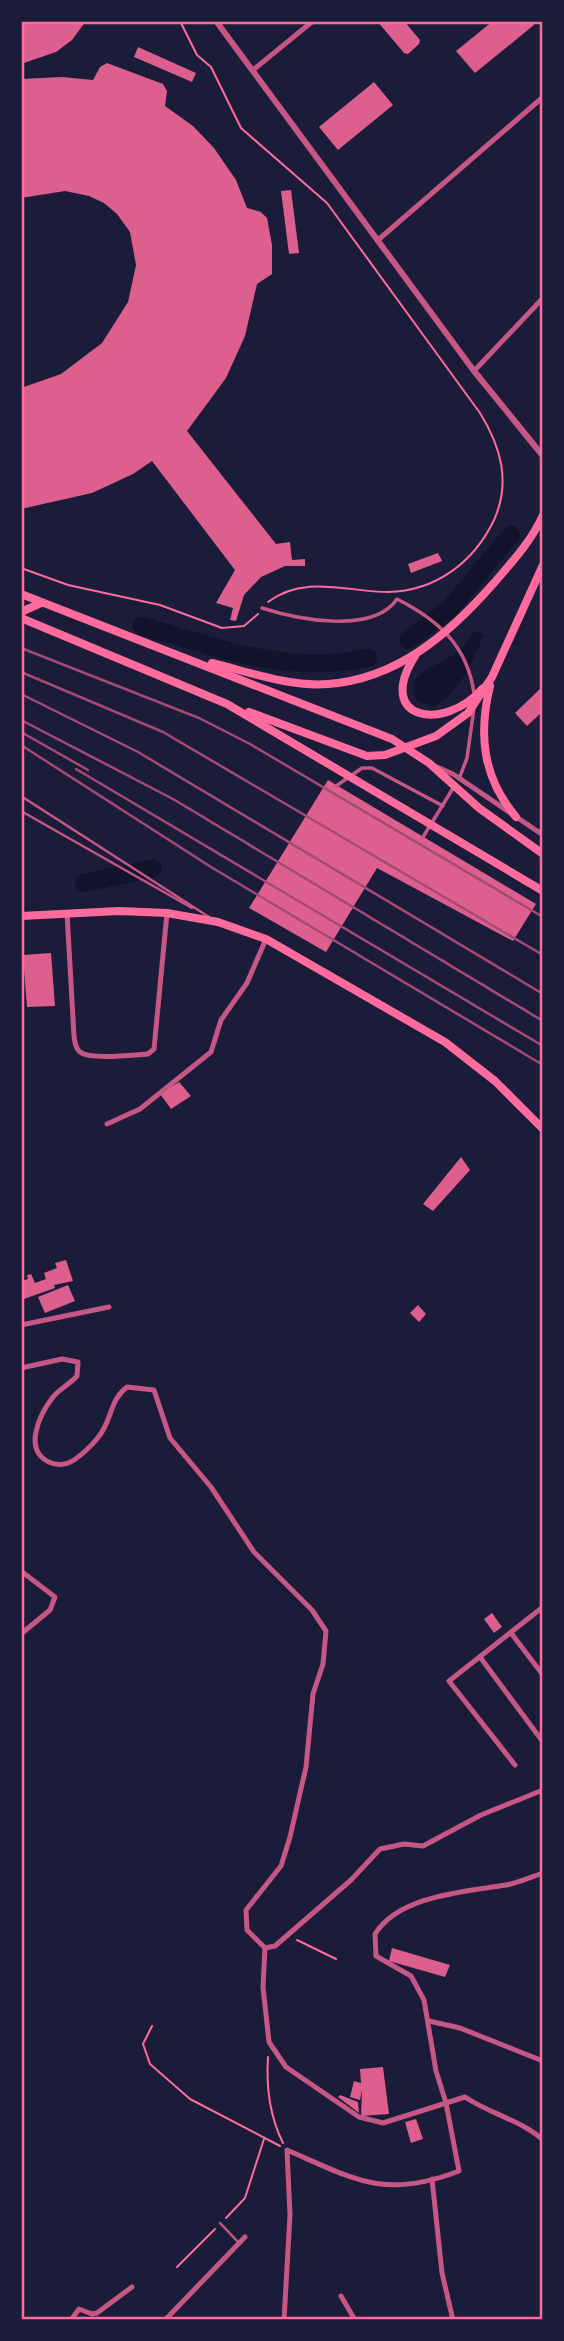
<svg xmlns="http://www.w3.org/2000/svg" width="564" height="2341" font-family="'Asap Condensed',sans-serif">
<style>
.water{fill:#12122b}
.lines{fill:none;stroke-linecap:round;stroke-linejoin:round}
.river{stroke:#12122b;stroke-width:18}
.building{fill:#dd5f8e}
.path{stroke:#ff6b9d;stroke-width:2}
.service{stroke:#c65784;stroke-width:2.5}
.pedestrian{stroke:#c65784;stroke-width:3.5}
.minor{stroke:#c65784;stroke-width:5}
.tertiary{stroke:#c65784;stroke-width:6}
.primary{stroke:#ff6b9d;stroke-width:8}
.rail{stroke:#a44b75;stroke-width:2.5}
.neatline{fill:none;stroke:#ff6b9d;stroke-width:2.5}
</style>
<rect width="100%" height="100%" fill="#1b1b3a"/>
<path class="water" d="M474 631 484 634C475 657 458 696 434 707L418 701C401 673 439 666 456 653 464 647 469 640 474 631Z"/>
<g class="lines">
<g class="river">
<path d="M142 626C220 648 285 675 368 658"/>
<polyline points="408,640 449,609 511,535"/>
<polyline points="84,883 153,868"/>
</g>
</g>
<g class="building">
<polygon points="21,21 86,21 72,40 56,52 21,64"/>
<polygon points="377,21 404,21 420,40 419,44 408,54 404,53"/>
<polygon points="493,21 532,21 534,25 475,73 456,51"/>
<polygon points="138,47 196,73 192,82 134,57"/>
<polygon points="107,63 163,84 167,91 165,106 193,126 214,148 236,180 247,208 261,212 267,218 272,245 272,274 257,284 245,336 226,378 187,431 276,544 290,542 292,560 305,559 305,566 285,566 261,577 244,595 236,621 230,620 233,608 216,603 235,570 152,461 133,474 92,493 21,509 21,388 61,374 102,343 128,302 136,265 130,232 117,214 104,203 89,196 65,191 21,198 21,79 62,77 93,80 100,67"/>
<polygon points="374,82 393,105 338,150 319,127"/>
<polygon points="291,190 299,253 289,254 281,191"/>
<polygon points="438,553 442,561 411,573 408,564"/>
<polygon points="543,686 543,711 527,726 515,713"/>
<polygon points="328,780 536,904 513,941 377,868 326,952 249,908"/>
<polygon points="51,953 55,1006 27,1007 23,955"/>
<polygon points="179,1082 191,1096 171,1109 160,1094"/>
<polygon points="461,1157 470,1170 433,1211 423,1204"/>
<polygon points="66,1260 73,1281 54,1285 55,1288 21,1300 21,1281 28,1279 27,1275 31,1274 35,1283 46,1279 44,1273 57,1268 55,1263"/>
<polygon points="68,1285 75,1301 45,1313 38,1297"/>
<polygon points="418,1305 426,1314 419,1322 410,1313"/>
<polygon points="492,1613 502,1627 494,1633 484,1619"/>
<polygon points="392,1948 450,1965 445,1977 389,1961"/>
<polygon points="383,2067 389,2114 361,2116 362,2090 360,2100 350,2097 354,2081 361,2083 360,2069"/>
<polygon points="340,2095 358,2102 359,2113 338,2097"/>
<polygon points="416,2119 423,2139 411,2143 405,2122"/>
</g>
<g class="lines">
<g class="path">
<path d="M180 21 197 55 211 67 241 128 327 203 480 413C501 447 511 482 494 520 474 562 436 591 388 592 347 592 305 574 268 602"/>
<polyline points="21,568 68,585 160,605 222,628 244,626 258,614"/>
<polyline points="297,1940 336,1959"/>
<polyline points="152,2026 143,2044 150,2064 190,2099 280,2146"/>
<path d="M268 2057C266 2087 269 2115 283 2143"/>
<polyline points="226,2218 245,2198 264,2139"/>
<polyline points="177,2267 215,2229"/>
</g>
<g class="service">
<polyline points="21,796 209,917"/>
<polyline points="21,811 192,908"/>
<polyline points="220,2223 239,2243"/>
</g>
<g class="pedestrian">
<path d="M262 608C296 619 373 635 397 599 438 620 467 645 474 693"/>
<polyline points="459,779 467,758 474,708"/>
<polyline points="336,786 362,768 372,768 443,806"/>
<polyline points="423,837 455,785"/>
</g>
<g class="minor">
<polyline points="253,70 313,21"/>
<polyline points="378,240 543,97"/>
<polyline points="474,371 543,298"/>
<polyline points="437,767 453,774 543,835"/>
<path d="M67 913 74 1036C75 1042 75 1048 80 1052 91 1060 132 1055 148 1054L154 1049 167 913"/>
<polyline points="107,1124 140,1109 211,1052 221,1020 247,983 266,939"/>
<polyline points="21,1325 109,1307"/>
<polyline points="21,1325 21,1348"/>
<path d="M21 1368 62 1359 78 1362 77 1376C70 1384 59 1389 53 1397 39 1415 23 1450 49 1462 57 1466 67 1465 74 1460 86 1452 101 1437 106 1424 113 1409 113 1398 127 1387L154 1390 170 1438 211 1487 254 1552 312 1610 326 1631 323 1664 313 1694 306 1767 290 1837 281 1866 246 1910 247 1930 265 1948"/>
<polyline points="21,1571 55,1597 50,1610 21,1634"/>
<polyline points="511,1633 543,1675"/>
<polyline points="480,1657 543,1742"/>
<polyline points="515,1765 449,1681 543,1607"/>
<path d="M265 1948 263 1987 269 2042 286 2067 359 2117 383 2123 465 2097C490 2114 521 2120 543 2140"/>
<polyline points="265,1948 275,1946 351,1880 380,1849 404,1844 423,1846 481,1815 543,1790"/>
<polyline points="429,2021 460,2028 543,2061"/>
<polyline points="432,2179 442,2273 453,2320"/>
<polyline points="341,2296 355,2320"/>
<polyline points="71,2320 79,2309 92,2314 97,2313 132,2287"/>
<polyline points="165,2320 245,2237"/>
<path d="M284 2320 290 2215 287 2150C354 2179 384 2200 459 2171L446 2103 436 2071 424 2000 411 1976 376 1956 375 1934C400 1895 465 1892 506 1885 518 1883 531 1877 543 1873"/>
</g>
<polyline class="tertiary" points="216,21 474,371 543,456"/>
<g class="primary">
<polyline points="21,594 392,739 429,763 479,808 543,854"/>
<polyline points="21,612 41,603"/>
<polyline points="21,618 227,704 543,891"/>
<path d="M415 656C374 720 444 733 483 688"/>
<path d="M212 663C249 672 289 687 328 684 397 679 449 634 493 584 512 562 531 542 543 515"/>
<path d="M490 686C478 735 483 778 516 817"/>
<polyline points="249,712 367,756 385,755 436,736 468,713 492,677 543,565"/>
<polyline points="21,916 119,911 167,913 218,922 266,939 445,1042 495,1081 543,1129"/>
</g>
<g class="rail">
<polyline points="21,648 199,718 250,744 543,917"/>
<polyline points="21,672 163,732 543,955"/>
<polyline points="21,694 138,752 543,994"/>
<polyline points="21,720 173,799 543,1021"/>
<polyline points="21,732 88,770"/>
<polyline points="21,745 211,867 543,1065"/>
<polyline points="76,769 543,1046"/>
</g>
</g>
<rect width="564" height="2341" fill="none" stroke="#1b1b3a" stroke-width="46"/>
<rect x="23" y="23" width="518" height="2295" class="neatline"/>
</svg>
